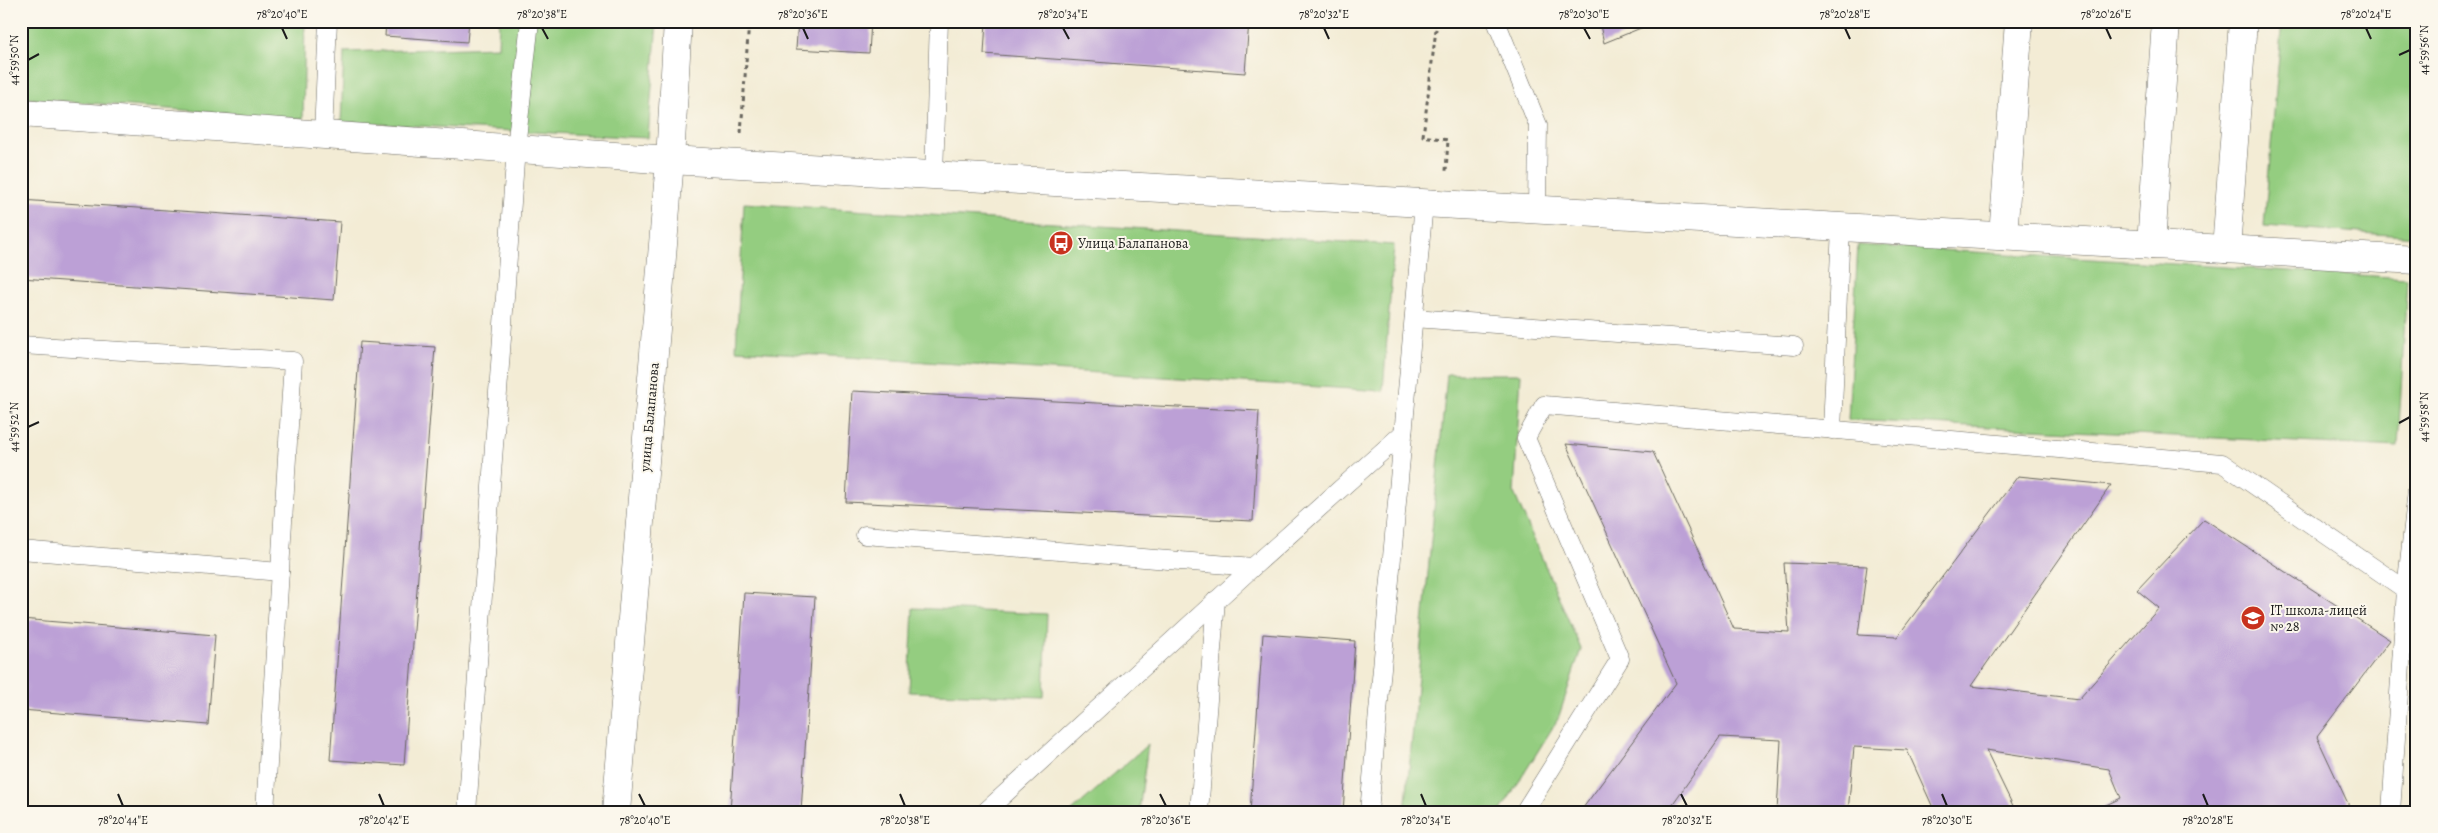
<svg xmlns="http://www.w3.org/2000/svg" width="2438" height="833" font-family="Alegreya,serif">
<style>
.green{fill:#94cd80;stroke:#58744e}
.building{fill:#bca0d6}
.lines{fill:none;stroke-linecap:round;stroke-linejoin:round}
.lane-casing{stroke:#67655d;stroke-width:19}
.street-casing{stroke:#67655d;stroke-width:29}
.secondary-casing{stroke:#67655d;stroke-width:29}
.path{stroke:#67655d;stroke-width:3;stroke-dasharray:4 4;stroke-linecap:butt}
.lane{stroke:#fff;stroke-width:18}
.street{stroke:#fff;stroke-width:28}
.secondary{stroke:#fff;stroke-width:28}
.ticks{fill:none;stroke:#1c1c1c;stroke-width:2}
.labels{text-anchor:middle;stroke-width:4;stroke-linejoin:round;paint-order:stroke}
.poi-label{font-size:14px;fill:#1c1c1c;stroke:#fbf7ec;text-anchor:start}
.street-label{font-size:14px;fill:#1c1c1c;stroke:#fbf7ec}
.neatline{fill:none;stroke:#1c1c1c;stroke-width:2}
.ticks-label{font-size:12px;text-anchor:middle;fill:#1c1c1c}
</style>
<rect width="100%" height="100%" fill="#fbf7ec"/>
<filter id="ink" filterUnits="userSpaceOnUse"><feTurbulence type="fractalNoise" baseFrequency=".02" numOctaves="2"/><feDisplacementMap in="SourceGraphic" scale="10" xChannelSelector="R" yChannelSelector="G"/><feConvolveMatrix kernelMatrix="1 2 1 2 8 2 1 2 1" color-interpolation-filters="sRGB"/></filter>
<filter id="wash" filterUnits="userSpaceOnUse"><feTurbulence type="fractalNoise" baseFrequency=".0096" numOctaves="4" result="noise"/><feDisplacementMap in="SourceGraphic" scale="20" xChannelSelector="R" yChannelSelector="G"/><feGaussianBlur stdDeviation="1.12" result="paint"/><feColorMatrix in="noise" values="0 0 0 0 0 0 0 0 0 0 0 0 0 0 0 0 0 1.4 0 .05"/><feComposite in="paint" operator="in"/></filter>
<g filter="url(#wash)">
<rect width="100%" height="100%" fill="#f3ecd5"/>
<g class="green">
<polygon points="21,21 305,21 303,119 21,98"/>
<polygon points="499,21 657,21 648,138 341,122 344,52 498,47"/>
<polygon points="2282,21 2417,21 2417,237 2264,226"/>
<polygon points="744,203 1394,245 1383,391 736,350"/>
<polygon points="1858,245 2407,278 2398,447 1848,420"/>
<polygon points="1447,374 1521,374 1514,493 1581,649 1558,719 1500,812 1405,812"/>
<polygon points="913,608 1047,614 1044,697 909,692"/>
<polygon points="1148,744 1139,812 1071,812"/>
</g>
<g id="blocks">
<g class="building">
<polygon points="386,21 469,21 467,42 385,36"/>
<polygon points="798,21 871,21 869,53 796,49"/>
<polygon points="986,21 1249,21 1245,73 984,54"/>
<polygon points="1599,21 1658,21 1604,43"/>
<polygon points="21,200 340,222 334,300 21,278"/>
<polygon points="360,342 435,347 404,765 330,760"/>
<polygon points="852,391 1259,411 1253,521 846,502"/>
<polygon points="1566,444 1653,452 1734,629 1789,632 1784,563 1867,566 1858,635 1897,637 2018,476 2111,485 1971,686 2079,699 2159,608 2137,590 2204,519 2390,640 2317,737 2352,812 2091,812 2121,798 2109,769 1986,750 2016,812 1935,812 1907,750 1854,747 1848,812 1777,812 1781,740 1720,737 1667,812 1580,812 1676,683"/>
<polygon points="744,593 815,597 801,812 730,812"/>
<polygon points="21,619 215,635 208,725 21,710"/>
<polygon points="1263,634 1355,641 1343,812 1250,812"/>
</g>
</g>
</g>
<g filter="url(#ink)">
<use href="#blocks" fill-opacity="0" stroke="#67655d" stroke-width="1"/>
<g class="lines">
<defs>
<g id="lane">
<polyline points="1496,21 1538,125 1537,209"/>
<polyline points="323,134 328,21"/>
<polyline points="934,175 939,21"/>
<polyline points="1414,318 1794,346"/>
<polyline points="21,345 293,361 265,812"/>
<polyline points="1832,430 1841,227"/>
<polyline points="865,535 1253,567"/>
<polyline points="21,550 280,572"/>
<polyline points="467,812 516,148 530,21"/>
<polyline points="985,812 1253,567 1403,433"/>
<polyline points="1199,812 1216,600"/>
<polyline points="1369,812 1424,203"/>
<polyline points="1524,812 1620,659 1526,438 1544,405 2222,463 2406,590"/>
<polyline points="2391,812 2406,590 2417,490"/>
</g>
<g id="street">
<polyline points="21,113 670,160 2417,260"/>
<polyline points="2003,236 2019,21"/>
<polyline points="2151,245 2166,21"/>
<polyline points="2226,249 2243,21"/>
</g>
<polyline id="secondary" points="616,812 670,160 678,21"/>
</defs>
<use href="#lane" class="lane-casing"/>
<use href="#street" class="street-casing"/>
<use href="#secondary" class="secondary-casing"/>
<g class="path">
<polyline points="1437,21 1423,136 1448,140 1446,171"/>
<polyline points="741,133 749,21"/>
</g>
<use href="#lane" class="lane"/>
<use href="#street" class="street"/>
<use href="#secondary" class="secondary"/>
</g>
</g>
<path class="ticks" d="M282 28 287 39M542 28 548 39M803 28 808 39M1063 28 1069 39M1324 28 1329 39M1584 28 1590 39M1845 28 1850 39M2106 28 2111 39M2366 28 2371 39M2399 55 2410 50M28 60 39 54M2399 423 2410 417M28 427 39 422M118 794 123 806M379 794 384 806M639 794 645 806M900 794 905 806M1160 794 1166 806M1421 794 1426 806M1681 794 1687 806M1942 794 1947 806M2203 794 2208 806"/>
<defs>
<symbol id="bus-disc" viewBox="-11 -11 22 22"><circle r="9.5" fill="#c8321e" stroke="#fbf7ec"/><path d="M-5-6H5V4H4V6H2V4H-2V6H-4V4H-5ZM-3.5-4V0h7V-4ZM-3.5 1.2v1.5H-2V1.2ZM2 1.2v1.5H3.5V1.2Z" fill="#fff"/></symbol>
<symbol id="school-disc" viewBox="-11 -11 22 22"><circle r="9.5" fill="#c8321e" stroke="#fbf7ec"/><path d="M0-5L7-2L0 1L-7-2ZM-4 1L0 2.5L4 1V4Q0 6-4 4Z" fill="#fff"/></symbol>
</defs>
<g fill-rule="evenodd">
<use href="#bus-disc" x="1047" y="229" width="28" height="28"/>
<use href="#school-disc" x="2239" y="604" width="28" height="28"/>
</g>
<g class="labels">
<g class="poi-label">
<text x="1078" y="248">Улица Балапанова</text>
<text x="2270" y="615">IT школа-лицей<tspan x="2270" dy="16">№ 28</tspan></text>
</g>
<g class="street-label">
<text transform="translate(649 417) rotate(-85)" y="5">улица Балапанова</text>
</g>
</g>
<rect width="2438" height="833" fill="none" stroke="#fbf7ec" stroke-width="55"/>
<rect x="28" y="28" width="2382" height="778" class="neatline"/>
<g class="ticks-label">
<text x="282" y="18">78°20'40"E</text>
<text x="542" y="18">78°20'38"E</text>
<text x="803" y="18">78°20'36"E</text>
<text x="1063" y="18">78°20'34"E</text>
<text x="1324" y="18">78°20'32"E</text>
<text x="1584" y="18">78°20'30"E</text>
<text x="1845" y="18">78°20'28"E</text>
<text x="2106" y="18">78°20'26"E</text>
<text x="2366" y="18">78°20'24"E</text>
<text transform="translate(2424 50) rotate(-90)" y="4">44°59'56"N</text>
<text transform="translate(14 60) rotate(-90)" y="4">44°59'50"N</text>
<text transform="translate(2424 417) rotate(-90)" y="4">44°59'58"N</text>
<text transform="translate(14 427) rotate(-90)" y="4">44°59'52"N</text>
<text x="123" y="824">78°20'44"E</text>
<text x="384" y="824">78°20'42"E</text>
<text x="645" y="824">78°20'40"E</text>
<text x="905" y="824">78°20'38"E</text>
<text x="1166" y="824">78°20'36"E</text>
<text x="1426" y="824">78°20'34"E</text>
<text x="1687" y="824">78°20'32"E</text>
<text x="1947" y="824">78°20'30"E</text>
<text x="2208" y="824">78°20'28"E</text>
</g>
</svg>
